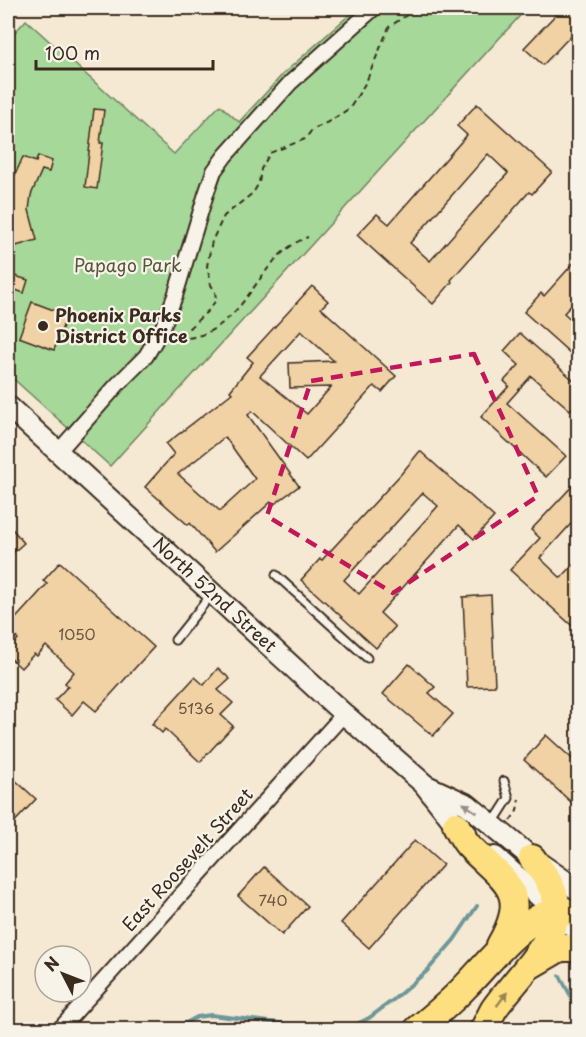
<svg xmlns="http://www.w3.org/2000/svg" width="586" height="1037" font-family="'Playpen Sans',sans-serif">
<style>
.green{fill:#a6d899;stroke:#70815c;stroke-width:1.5}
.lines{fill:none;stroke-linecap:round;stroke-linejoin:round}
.stream{stroke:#6d9798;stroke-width:4}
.building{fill:#f1d2a4;stroke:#3b2a1e;stroke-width:1.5;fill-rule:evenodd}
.lane-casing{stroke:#3b2a1e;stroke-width:11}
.street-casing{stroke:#3b2a1e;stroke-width:18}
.secondary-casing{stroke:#3b2a1e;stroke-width:24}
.highway-casing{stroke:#3b2a1e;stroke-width:30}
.path{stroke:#3b2a1e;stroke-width:2;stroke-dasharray:6 4.5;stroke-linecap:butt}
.lane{stroke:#f7f3e8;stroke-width:7}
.street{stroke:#f7f3e8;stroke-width:14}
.secondary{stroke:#f7f3e8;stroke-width:20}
.highway{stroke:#fedf80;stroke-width:26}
.oneway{fill:#998e83}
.oneway2{fill:#9c844f}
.marked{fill:none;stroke:#c2185b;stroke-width:4.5;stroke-dasharray:12 8;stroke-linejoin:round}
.poi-dot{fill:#3b2a1e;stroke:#f7f3e8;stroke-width:2}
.labels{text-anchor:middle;stroke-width:4.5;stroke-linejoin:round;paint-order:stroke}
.number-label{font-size:15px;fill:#685440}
.park-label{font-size:18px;fill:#56563d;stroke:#f7f3e8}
.poi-label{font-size:18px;font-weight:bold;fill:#3b2a1e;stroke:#f7f3e8;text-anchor:start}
.street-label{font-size:18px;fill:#3b2a1e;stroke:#f7f3e8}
</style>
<rect width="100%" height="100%" fill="#f5e9d4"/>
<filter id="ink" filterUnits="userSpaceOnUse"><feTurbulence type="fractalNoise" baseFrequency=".0167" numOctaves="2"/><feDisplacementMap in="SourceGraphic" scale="12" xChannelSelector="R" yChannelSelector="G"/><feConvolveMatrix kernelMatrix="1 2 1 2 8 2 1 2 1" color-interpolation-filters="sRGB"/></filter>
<g filter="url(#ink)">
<polygon class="green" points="357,8 527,8 110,466 8,374 8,40 26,20 174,154 220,105 239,122 283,74"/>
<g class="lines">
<g class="stream">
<polyline points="560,976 578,1009"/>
<polyline points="173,1030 197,1017 211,1015 328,1029 353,1026 369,1018 393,1000 427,971 454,940 477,906"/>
</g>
</g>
<g class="building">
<polygon points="562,8 579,8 579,27 543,65 524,48"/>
<path d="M477 104 552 172 532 194 529 192 451 280 452 282 433 304 357 235 377 214 389 224 467 135 457 126ZM488 154 508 173 430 261 410 243Z"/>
<polygon points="94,109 104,110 100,143 103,143 97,189 85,187"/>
<polygon points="38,156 52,161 49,172 42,170 31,195 29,210 37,240 16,246 8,215 10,186 23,157 36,162"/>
<polygon points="579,257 579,297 564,313 579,327 579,361 524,312 541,293 544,296"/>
<polygon points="15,276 28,280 24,293 10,288"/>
<path d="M312 286 328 301 321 308 396 376 382 392 374 386 306 461 252 411 248 415 299 486 273 505 271 502 215 552 190 523 188 525 145 487 174 454 166 444 232 393 230 391 253 362 247 357ZM301 331 334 361 289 363 290 388 331 387 307 414 260 376ZM225 437 255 479 220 511 178 474Z"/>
<polygon points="32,302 67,315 54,350 19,337"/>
<polygon points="520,333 579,385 579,401 570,410 531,376 507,403 566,456 546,477 481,417 509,386 504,381 519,365 504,351"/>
<path d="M420 451 494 517 474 539 459 525 380 613 395 627 376 648 301 580 320 559 322 560 401 474ZM423 493 438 506 359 594 344 580Z"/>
<polygon points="579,479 579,515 540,558 561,578 579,559 579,632 510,570 540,538 531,530"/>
<polygon points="8,524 24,543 8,557"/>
<polygon points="60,562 154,647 96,711 84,701 72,715 55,700 68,686 65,683 74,672 46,646 37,656 34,654 21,668 8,656 8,650 18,639 8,630 8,627 47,584 43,581"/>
<polygon points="491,595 495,686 467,687 463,597"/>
<polygon points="409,664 435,687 429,693 453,714 433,736 383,694"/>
<polygon points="218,668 230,679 218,690 233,703 221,715 233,726 200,762 165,729 162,733 152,724 195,677 204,685"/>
<polygon points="546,735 579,765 579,809 524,760"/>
<polygon points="14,779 36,799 8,829 8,786"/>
<polygon points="415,840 443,865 369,948 341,923"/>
<polygon points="264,867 308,906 282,935 238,896"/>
</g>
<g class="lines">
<defs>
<g id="lane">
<polyline points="276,575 367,658"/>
<polyline points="175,640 211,595"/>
<polyline points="493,823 509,798 504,781"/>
</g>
<g id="street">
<polyline points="58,452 117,385 146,356 162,329 175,296 206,194 214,171 225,156 290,83 374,8"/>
<polyline points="59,1030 344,714"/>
</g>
<g id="secondary">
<path id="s1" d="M8 406 344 714 424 784 456 825 465 833"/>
<polyline points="429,787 468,805 532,858 578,890"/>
<polyline points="495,857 578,931"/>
</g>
<g id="highway">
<path d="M456 825C459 831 463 839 468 845 503 881 532 890 500 945"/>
<polyline points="531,965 560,948 578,948"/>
<path d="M417 1030C434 1016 450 1003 465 987 488 964 522 918 556 911 564 910 571 912 578 915"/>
<path d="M483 1030C487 1023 490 1016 494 1009 512 982 563 937 556 902 553 884 542 872 532 858"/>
</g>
</defs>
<use href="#lane" class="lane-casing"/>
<use href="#street" class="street-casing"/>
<use href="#secondary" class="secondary-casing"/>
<use href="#highway" class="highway-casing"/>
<g class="path">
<polyline points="172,335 178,338 209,310 216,300 215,291 211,285 207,266 212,241 224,216 253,193 259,183 261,169 270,153 305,139 312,130 330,121 350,108 366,82 389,27 417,8"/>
<path d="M178 338C186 339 193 337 201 335 251 317 259 255 308 237"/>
<polyline points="510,821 517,811 519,799"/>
</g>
<use href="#lane" class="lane"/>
<use href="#street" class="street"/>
<use href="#secondary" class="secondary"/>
<use href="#highway" class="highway"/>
</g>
<defs><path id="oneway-solid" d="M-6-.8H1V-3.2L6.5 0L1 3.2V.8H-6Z" transform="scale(1.5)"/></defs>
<use class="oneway" href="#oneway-solid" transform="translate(470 808) rotate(-146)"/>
<use class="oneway2" href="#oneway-solid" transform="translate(502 999) rotate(-53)"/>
</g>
<path class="marked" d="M474 354 538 496 393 593 267 516 311 381Z"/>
<circle class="poi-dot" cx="43" cy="326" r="6"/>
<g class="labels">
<g class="number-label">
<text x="77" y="640">1050</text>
<text x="196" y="714">5136</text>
<text x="273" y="906">740</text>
</g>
<g class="park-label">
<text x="128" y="272">Papago Park</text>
</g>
<g class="poi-label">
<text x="55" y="322">Phoenix Parks<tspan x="55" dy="21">District Office</tspan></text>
</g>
<g class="street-label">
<text dy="6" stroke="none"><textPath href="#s1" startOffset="280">North 52nd Street</textPath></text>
<text transform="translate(188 860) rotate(-48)" y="6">East Roosevelt Street</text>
</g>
</g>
<rect width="586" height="1037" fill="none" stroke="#f7f3e8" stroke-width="30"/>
<rect x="15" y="15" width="556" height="1007" fill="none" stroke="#3b2a1e" stroke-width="2" filter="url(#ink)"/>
<g transform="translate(63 974) rotate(312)"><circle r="28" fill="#f7f3e8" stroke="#aca397" stroke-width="1.5"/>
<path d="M0-4.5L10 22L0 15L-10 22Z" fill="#3b2a1e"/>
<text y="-9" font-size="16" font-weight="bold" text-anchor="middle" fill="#3b2a1e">N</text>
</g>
<path d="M36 60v9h177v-9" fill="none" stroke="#3b2a1e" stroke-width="3"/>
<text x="45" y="60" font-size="18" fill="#3b2a1e" stroke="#f7f3e8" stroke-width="4.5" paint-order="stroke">100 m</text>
</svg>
